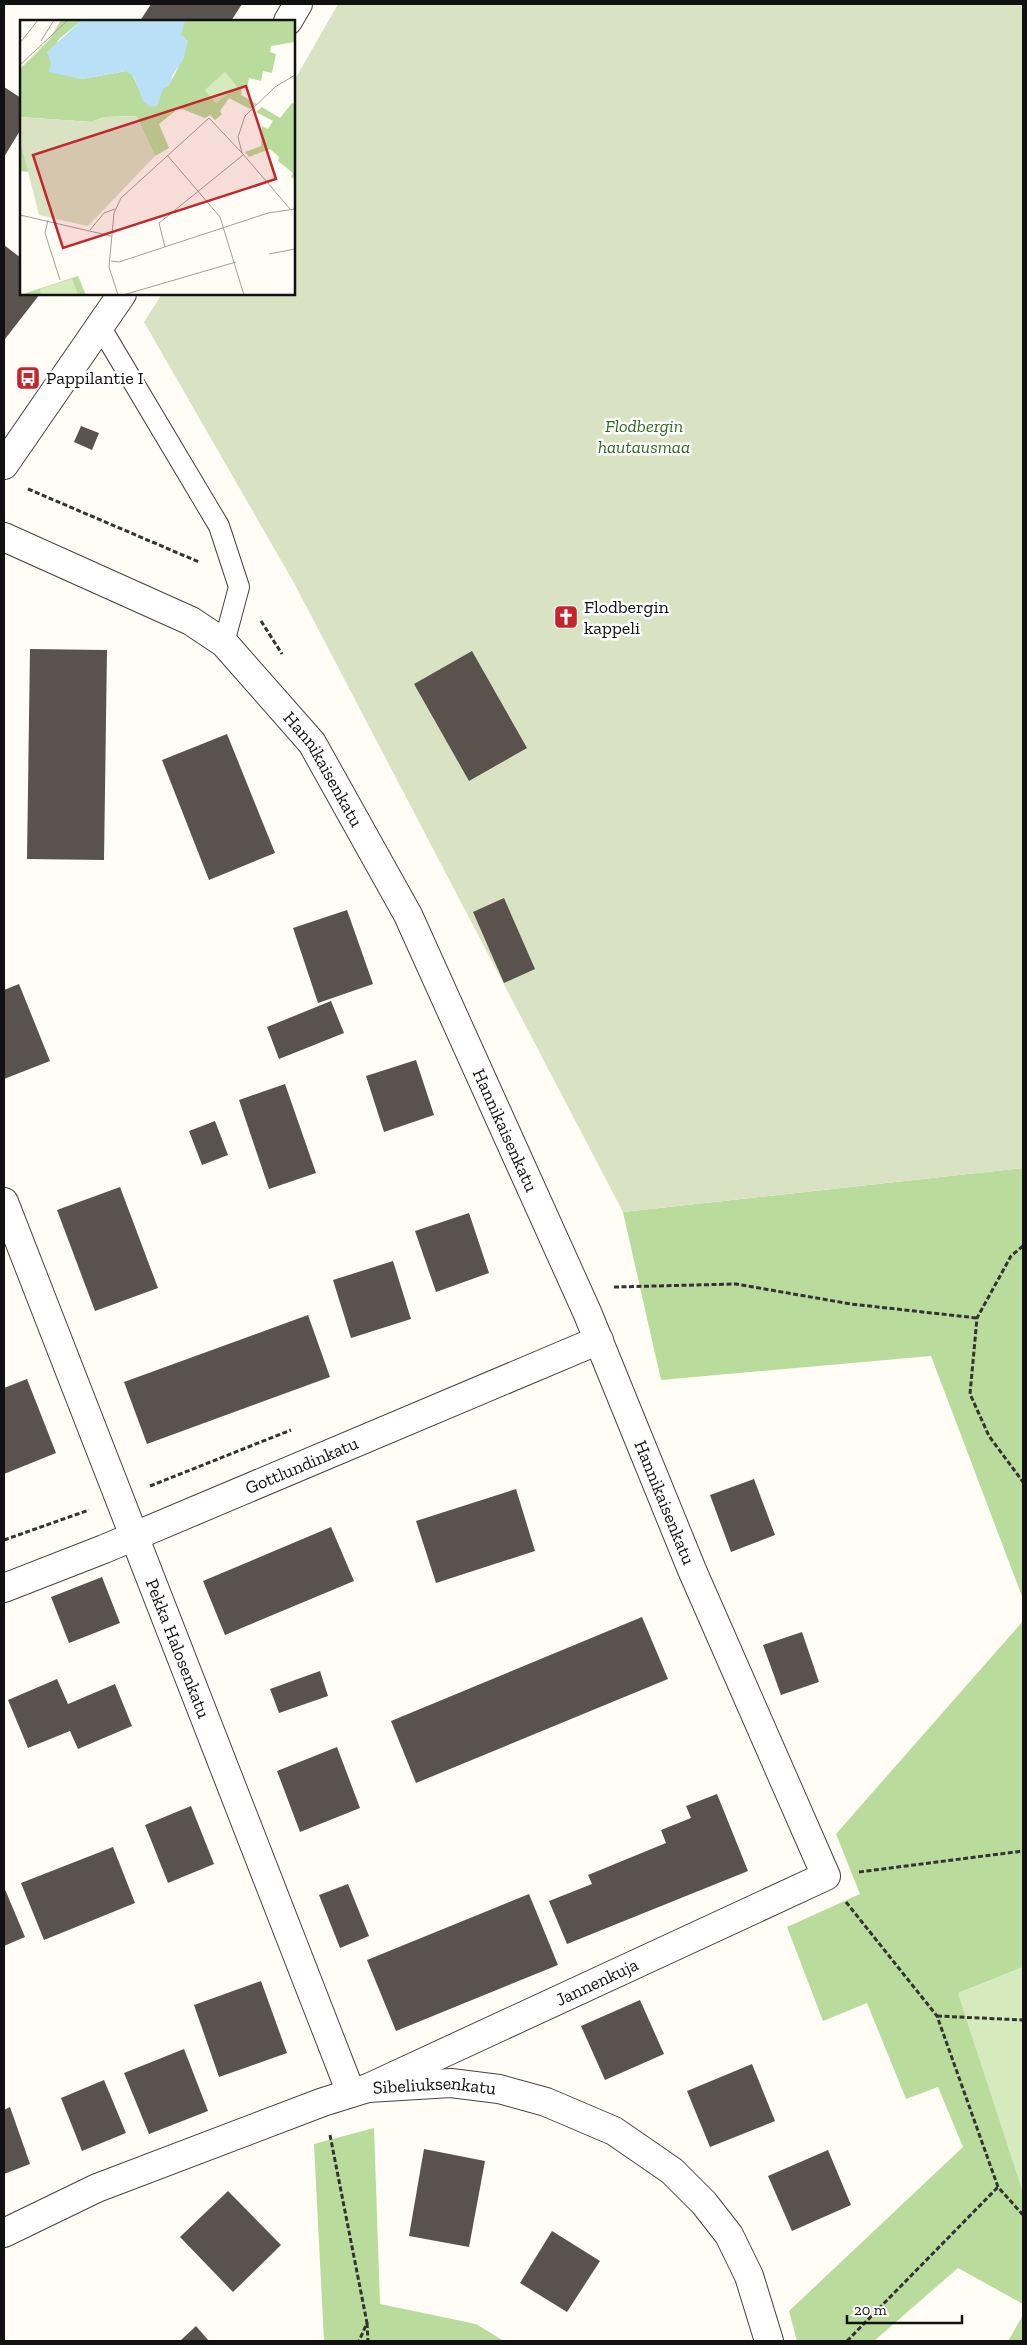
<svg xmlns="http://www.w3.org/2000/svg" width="1027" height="2345" font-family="'Zilla Slab',serif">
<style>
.green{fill:#d5ebbd}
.forest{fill:#b9dc9c}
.cemetery{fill:#d9e3c4}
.building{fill:#5a524d}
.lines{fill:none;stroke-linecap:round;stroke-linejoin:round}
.lane-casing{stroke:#444;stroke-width:22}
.street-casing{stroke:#444;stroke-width:30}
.path{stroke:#333;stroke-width:3;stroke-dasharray:5 2.5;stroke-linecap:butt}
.lane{stroke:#fff;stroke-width:20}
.street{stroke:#fff;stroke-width:28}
.labels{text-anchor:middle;stroke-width:5;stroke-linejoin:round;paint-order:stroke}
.poi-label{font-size:18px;fill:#111;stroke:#fff;text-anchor:start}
.park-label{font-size:18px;font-style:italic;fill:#2f6b1f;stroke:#fff}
.street-label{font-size:18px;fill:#111;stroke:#fff}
.inset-road{fill:none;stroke:#a09f9a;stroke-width:1}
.view{fill:#c4262e;fill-opacity:0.15;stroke:#c4262e;stroke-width:2.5}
.inset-edge{fill:none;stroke:#111;stroke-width:2.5}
</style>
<rect width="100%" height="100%" fill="#fffdf5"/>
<polygon class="green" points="1023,1967 1023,2192 958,1993"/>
<g class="forest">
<polygon points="1023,1168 1023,1599 931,1356 661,1380 623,1212"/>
<polygon points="1023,1621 1023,1967 958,1993 1023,2192 1023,2304 958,2268 874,2341 797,2341 789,2311 963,2147 938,2087 906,2099 867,2003 823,2021 787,1927 860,1894 836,1834"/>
<polygon points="374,2128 380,2304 476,2324 504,2341 324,2341 314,2144"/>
<polygon points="1023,2315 1023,2341 1008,2341"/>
</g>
<polygon class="cemetery" points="338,4 1023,4 1023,1168 623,1212 294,583 144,322 162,294 294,294 294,81"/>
<g class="building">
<polygon points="151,4 242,4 231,21 140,21"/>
<polygon points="4,87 21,98 21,129 4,157"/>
<polygon points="4,245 21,258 21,294 40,294 5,339"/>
<polygon points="81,426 99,433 92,450 74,442"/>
<polygon points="30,649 107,650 104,860 27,859"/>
<polygon points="472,651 527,748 469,781 414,684"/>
<polygon points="227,734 275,853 209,880 162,760"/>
<polygon points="504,898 535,969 504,983 473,912"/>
<polygon points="347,910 373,984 318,1003 293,928"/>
<polygon points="19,984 50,1061 4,1079 4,990"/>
<polygon points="331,1001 344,1033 279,1059 267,1027"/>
<polygon points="416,1060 434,1115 384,1132 366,1076"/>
<polygon points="285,1084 316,1173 269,1189 239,1100"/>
<polygon points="215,1121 228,1155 202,1165 189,1131"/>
<polygon points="120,1187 158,1288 95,1311 57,1210"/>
<polygon points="469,1213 489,1273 436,1292 415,1231"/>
<polygon points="393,1261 411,1319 351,1338 333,1280"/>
<polygon points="308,1315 330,1377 147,1444 124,1382"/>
<polygon points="27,1379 56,1453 4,1474 4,1388"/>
<polygon points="754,1479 775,1535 731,1552 710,1495"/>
<polygon points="516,1489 535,1551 436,1583 416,1521"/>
<polygon points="331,1527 354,1581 225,1635 203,1581"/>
<polygon points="102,1577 120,1623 69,1643 51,1597"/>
<polygon points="642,1617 668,1679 416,1783 391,1721"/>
<polygon points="802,1632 819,1682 781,1695 763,1645"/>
<polygon points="320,1671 328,1696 279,1713 270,1689"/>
<polygon points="57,1679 68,1704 115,1684 132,1726 78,1749 70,1731 28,1748 8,1700"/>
<polygon points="337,1747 360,1808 300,1832 277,1771"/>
<polygon points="717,1794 748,1871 567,1944 549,1901 592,1884 588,1875 666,1843 661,1830 691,1818 686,1806"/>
<polygon points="191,1806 214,1864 168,1883 145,1825"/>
<polygon points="113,1847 135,1903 44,1940 21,1883"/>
<polygon points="348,1884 369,1936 340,1948 319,1895"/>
<polygon points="4,1887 25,1937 4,1946"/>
<polygon points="529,1894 558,1965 396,2031 367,1960"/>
<polygon points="261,1981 287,2053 219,2077 194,2005"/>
<polygon points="640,2000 664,2054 605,2080 581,2026"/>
<polygon points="184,2049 208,2111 149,2134 124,2073"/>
<polygon points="752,2064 775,2121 710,2147 687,2091"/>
<polygon points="104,2080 126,2133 82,2151 61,2098"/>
<polygon points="10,2107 30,2164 4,2174 4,2110"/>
<polygon points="424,2149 485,2161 469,2247 409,2236"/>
<polygon points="828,2150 851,2205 792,2231 768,2176"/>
<polygon points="228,2191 281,2245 233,2292 180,2237"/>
<polygon points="552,2231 600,2261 567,2312 520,2283"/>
<polygon points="196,2326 209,2341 180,2341"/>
</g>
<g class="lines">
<defs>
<polyline id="lane" points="101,328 219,526 239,587 224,643"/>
<g id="street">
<polyline points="288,21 298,4"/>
<polyline points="4,465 122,294"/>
<path id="s1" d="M4 537 191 621 224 643 312 743 408 915 587 1312 692 1570 826 1876 368 2088"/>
<path id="s2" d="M4 1202 351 2093"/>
<path id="s3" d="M4 1588 104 1549 599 1340"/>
<path id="s4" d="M4 2233 97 2188 323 2102 368 2088 451 2083 499 2089 546 2102 614 2131 672 2171 704 2203 729 2235 749 2276 769 2341"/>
</g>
</defs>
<use href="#lane" class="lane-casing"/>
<use href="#street" class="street-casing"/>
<g class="path">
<polyline points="28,489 199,562"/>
<polyline points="261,621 282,654"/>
<polyline points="1023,1246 1011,1256 977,1318 970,1394 989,1436 1023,1482"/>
<polyline points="614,1287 736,1284 851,1304 977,1318"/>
<polyline points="150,1486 291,1430"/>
<polyline points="4,1540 89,1510"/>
<polyline points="859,1872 1023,1851"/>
<polyline points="846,1902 937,2016 998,2187 1023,2215"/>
<polyline points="937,2016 1023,2020"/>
<polyline points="330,2135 367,2323 359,2341"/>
<polyline points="367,2323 368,2341"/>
<polyline points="847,2341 998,2187"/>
</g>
<use href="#lane" class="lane"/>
<use href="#street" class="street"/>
</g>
<defs>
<symbol id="bus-square" viewBox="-11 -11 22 22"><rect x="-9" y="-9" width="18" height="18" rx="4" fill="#c4262e" stroke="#fff"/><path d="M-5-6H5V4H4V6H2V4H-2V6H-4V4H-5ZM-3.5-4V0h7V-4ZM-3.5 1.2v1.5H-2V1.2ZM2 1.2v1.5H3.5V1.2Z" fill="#fff"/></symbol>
<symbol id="church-square" viewBox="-11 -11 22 22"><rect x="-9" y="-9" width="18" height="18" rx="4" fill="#c4262e" stroke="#fff"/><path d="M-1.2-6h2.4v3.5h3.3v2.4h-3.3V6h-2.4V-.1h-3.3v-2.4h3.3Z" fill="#fff"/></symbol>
</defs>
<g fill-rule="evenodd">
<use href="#bus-square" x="14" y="364" width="28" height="28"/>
<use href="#church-square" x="552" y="603" width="28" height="28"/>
</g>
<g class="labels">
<g class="poi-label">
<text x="46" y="384">Pappilantie I</text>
<text x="584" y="613">Flodbergin<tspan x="584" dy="21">kappeli</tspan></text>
</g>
<g class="park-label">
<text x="644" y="432">Flodbergin<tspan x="644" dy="21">hautausmaa</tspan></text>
</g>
<g class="street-label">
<text dy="6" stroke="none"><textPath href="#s1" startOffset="406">Hannikaisenkatu</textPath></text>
<text dy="6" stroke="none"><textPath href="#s1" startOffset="811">Hannikaisenkatu</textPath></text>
<text dy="6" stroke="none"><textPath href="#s3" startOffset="322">Gottlundinkatu</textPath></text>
<text dy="6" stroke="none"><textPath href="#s1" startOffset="1216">Hannikaisenkatu</textPath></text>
<text dy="6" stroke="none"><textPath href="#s2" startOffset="479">Pekka Halosenkatu</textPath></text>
<text transform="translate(597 1982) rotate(-25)" y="6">Jannenkuja</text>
<text dy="6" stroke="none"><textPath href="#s4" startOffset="459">Sibeliuksenkatu</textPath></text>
</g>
</g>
<g transform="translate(20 20)">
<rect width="275" height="275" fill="#fffdf5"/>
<path d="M205 52 217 67 196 83 185 70ZM52 259 58 275H21L19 269Z" fill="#d5ebbd"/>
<path d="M41 0H62L38 20 31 46 38 53 62 59 106 51 112 54 123 78 149 65 158 48 165 18 161 16V8L165 0H275V22L251 26 250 32 256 34 252 53 243 51 241 61 229 58 227 68 222 67 221 75 237 84 230 89 209 78 200 91 202 94 195 100 190 95 185 98 159 88 139 104 149 128 135 136 116 96 85 97 71 102 0 97V49L29 20ZM205 52 217 67 196 83 185 70ZM272 83 275 84V159L271 157 273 153 258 141 259 137 250 129 229 137 225 132 241 126 242 106 248 109 253 101 236 92 242 87 260 98ZM0 120 9 152 0 151ZM58 256 66 275H58L52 259 20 269 21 275H0Z" fill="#b9dc9c" fill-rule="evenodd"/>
<path d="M117 96 135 136 68 206 19 195 0 120V97L71 102 85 97Z" fill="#d9e3c4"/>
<path d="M62 0H165L161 15 168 21 163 40 152 56 151 63 143 69 137 86 130 87 123 81 114 57 106 51 62 59 29 52 31 42 27 32Z" fill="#b9e0f7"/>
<path class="inset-road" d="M21 21 34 0M0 23 18 0M0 45 48 0M147 135 200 197 224 275M270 189 222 133 218 117 225 96 255 67 275 55M0 195 91 216M28 200 25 213 40 260M70 210 84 193 95 189M145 227 139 203 223 135M249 234 275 229M91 241 99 242 248 193 275 189M98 275 89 247 94 193 101 178 189 98 222 133M103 275 216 242"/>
<path class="view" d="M226 66 256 159 43 228 13 135Z"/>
<rect width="275" height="275" class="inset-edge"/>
</g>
<rect width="1027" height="2345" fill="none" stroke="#111111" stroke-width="10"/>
<path d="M847 2315v8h115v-8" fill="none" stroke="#111111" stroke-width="2.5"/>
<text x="854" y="2315" font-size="15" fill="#111111" stroke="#ffffff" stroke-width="4" paint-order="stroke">20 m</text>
</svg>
